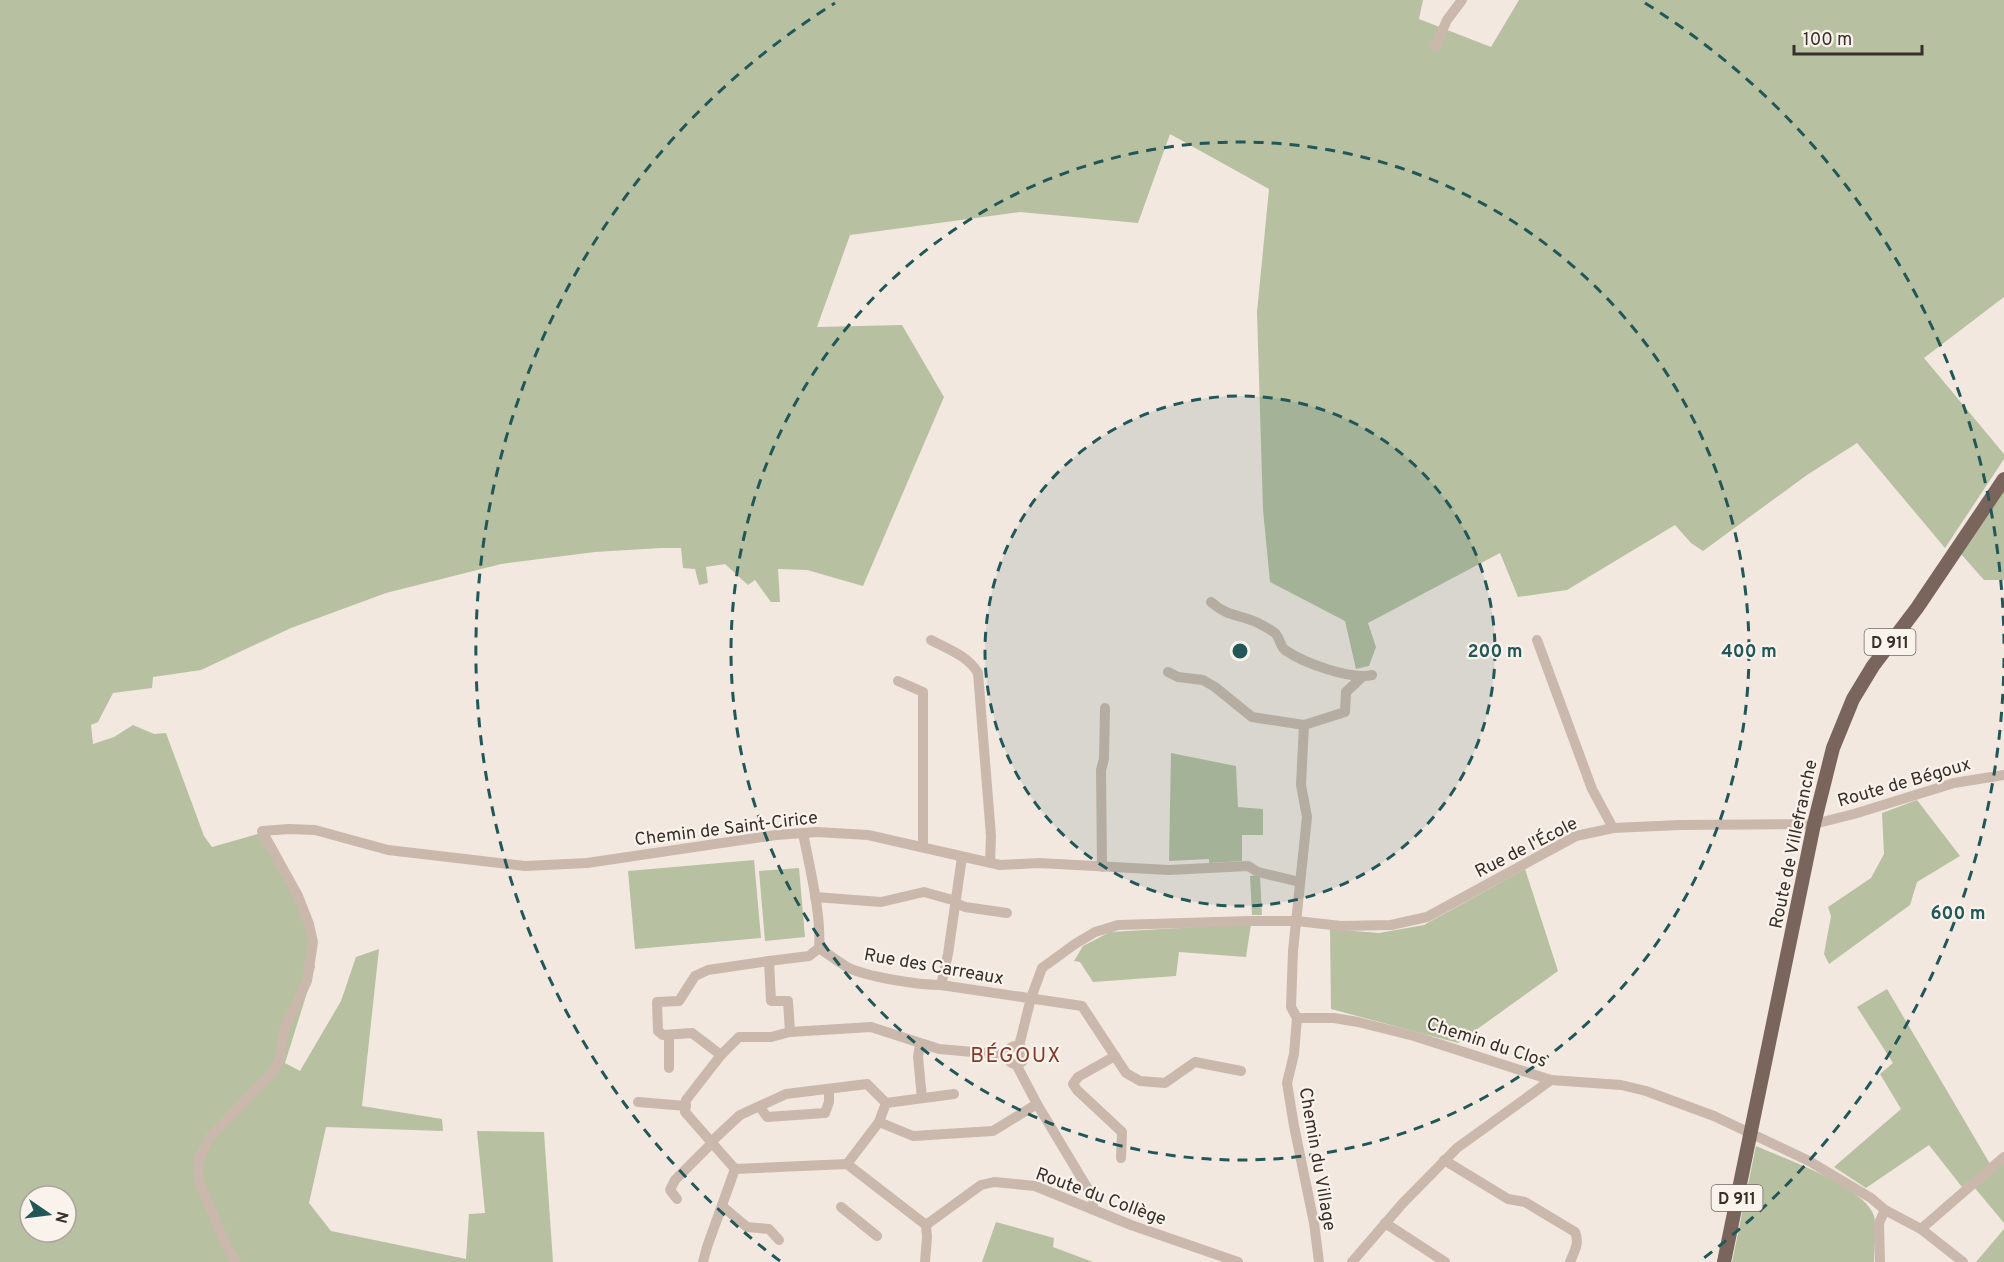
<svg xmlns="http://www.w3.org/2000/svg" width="2004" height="1262" font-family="Overpass,sans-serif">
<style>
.green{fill:#b7c0a0;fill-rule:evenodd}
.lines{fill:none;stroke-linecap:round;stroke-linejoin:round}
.minor{stroke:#cab8ac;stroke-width:10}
.major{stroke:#79655c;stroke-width:14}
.ring{fill:none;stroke:#225758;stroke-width:3;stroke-dasharray:10 8}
.labels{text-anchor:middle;stroke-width:4.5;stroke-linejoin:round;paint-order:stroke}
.shield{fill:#f9f3ec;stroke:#726964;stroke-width:1.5}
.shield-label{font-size:16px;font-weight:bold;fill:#382e2a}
.street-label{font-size:18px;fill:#382e2a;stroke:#f9f3ec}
.quarter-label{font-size:21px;letter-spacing:1.5px;fill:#833928;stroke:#f9f3ec}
.centre{fill:#225758;stroke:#f9f3ec;stroke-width:3}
.ring-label{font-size:18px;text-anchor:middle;font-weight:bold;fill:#225758;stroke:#f9f3ec;stroke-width:4.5;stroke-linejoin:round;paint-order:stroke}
</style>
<rect width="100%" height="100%" fill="#f2e8e0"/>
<g class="green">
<path d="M0 0H1423L1419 19 1491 47 1519 0H2004V297L1924 358 2004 454V459L1945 548 1857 443 1807 475 1703 551 1691 543 1675 525 1567 590 1518 597 1500 553 1368 623 1376 647 1369 666 1356 669 1345 621 1270 582 1263 510 1257 312 1269 189 1170 134 1138 223 1020 212 850 235 817 327 902 325 944 397 863 586 807 570 778 569 780 602H771L755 580 748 585 725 564 706 567 708 583 699 585 695 569 683 568 681 548H661L595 552 501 564 386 593 291 628 201 670 153 677 152 688 113 693 98 722 91 725 93 744 114 737 133 725 154 734 166 733 204 836 212 847 261 833 304 916 315 967 285 1063 300 1071 341 1001 356 957 379 949 362 1106 442 1119 443 1131 326 1127 309 1203 331 1231 466 1259 469 1214 485 1213 477 1131 544 1132 553 1262H0ZM30 1196H66V1232H30Z"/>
<polygon points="2004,491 2004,580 1984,580 1961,554"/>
<polygon points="1171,753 1236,766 1238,807 1263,809 1263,835 1242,835 1242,861 1209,863 1209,859 1169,861"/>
<polygon points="1917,800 1960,856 1917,882 1910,905 1829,964 1824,954 1831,916 1828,907 1871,878 1884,854 1882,813"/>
<polygon points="754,860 761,938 635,949 628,871"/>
<polygon points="799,868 805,937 765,941 759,871"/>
<polygon points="1525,869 1558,971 1458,1043 1331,1009 1330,929 1379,933 1424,925"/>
<polygon points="1260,875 1262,915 1252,915 1250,876"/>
<polygon points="1251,924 1246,957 1179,952 1176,976 1093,982 1080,962 1074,961 1083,946 1110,932"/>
<polygon points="1887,989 1993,1169 2004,1160 2004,1223 1969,1181 1962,1187 1929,1145 1866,1188 1834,1167 1901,1109 1880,1074 1893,1063 1857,1007"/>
<path d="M1756 1146C1783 1158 1866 1187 1874 1216 1877 1229 1874 1248 1874 1262H1732Z"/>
<polygon points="996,1222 1054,1238 1053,1247 1093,1262 982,1262"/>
<polygon points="2004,1229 2004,1262 1976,1262"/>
</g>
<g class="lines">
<g class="minor">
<polyline points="1435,47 1447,20 1462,0"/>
<path d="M1211 602C1228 617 1238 614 1256 622 1262 625 1272 630 1276 634 1280 639 1280 646 1285 650 1304 663 1350 680 1372 675"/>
<path d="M931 640C948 649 968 656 978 673L991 836 990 862"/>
<polyline points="1537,640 1592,789 1613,828"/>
<polyline points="1168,672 1178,677 1203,680 1215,687 1252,717 1304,725 1345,712 1346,692 1362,677"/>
<polyline points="898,681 923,692 923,847"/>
<polyline points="1304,725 1301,785 1307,817 1293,951 1291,1007 1297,1018 1294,1054 1287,1083 1294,1126 1314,1223 1319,1262"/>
<path d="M803 833C809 865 822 917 819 948"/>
<polyline points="1102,867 1101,770 1104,759 1105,708"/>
<polyline points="815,897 881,902 924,892 956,901"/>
<polyline points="956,903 965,907 1007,913"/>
<path d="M769 961 809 956 819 948C828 954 837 961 847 967 866 977 919 985 941 985L1082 1006 1126 1073 1140 1081 1165 1083 1195 1062 1241 1071"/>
<polyline points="941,985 948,954 962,857"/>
<polyline points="1297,1018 1334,1018 1358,1022 1414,1036 1551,1080 1621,1085 1646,1091 1714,1116 1809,1161 1871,1198 1885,1210 1921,1229 1963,1262"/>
<polyline points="669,1035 669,1068"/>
<polyline points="920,1044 918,1057 922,1098"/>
<polyline points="1019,1046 1031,998 1042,968 1075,944 1095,932 1118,925 1250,921 1297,921 1341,926 1391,925 1427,917 1576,836 1613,828 1680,825 1814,824 1854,814 1954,783 2004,775"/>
<circle cx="1016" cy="1055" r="9"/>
<polyline points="721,1055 692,1033 663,1035 658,1031 657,1002 679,1001 695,976 708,970 769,961 771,1001 788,1001 790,1032"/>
<polyline points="1115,1056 1078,1077 1073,1084 1077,1090 1122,1132 1121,1158"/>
<polyline points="1016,1064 1037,1104 1094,1199 1092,1209"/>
<polyline points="638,1102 686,1106"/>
<polyline points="886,1103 954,1094"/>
<polyline points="760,1107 767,1117 825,1113 829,1102 829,1090"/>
<polyline points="711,1142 740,1115 786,1094 867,1084 886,1103 879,1122"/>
<path d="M1444 1160 1508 1199 1525 1202 1575 1232C1580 1243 1574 1252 1570 1262"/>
<polyline points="847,1164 879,1122 913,1136 993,1131 1037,1104"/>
<polyline points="735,1169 685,1112 686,1100 721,1055 739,1037 771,1037 790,1032 871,1027 939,1049 1007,1055"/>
<polyline points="735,1169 847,1164 926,1225 927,1237 925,1262"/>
<polyline points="677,1199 670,1190 675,1180 712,1143"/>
<polyline points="722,1206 747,1227 769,1229 779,1240"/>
<polyline points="841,1207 877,1236"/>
<polyline points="1385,1223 1445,1262"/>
<polyline points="926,1225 981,1185 994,1182 1035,1186 1131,1225 1238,1262"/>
<polyline points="1921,1229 2004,1157"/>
<polyline points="236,1262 227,1247 200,1184 198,1172 199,1158 209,1138 271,1074 280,1059 284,1030 307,981 313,942 309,924 298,896 262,831 289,829 315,830 388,850 525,866 587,863 776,835 817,832 868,835 1000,865 1039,863 1169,870 1248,866 1258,872 1300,882"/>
<polyline points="703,1262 707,1247 735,1169"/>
<polyline points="1352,1262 1402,1204 1457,1148 1551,1080"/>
<polyline points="1880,1262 1879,1223 1885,1210"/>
</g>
<polyline class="major" points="1724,1262 1814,824 1833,748 1853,699 1873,666 1917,608 2004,479"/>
</g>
<circle cx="1240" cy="651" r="255" fill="#225758" fill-opacity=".12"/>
<g class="ring">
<circle cx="1240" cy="651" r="255"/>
<circle cx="1240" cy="651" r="509"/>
<path d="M2004 658A764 764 0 0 1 1700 1261M780 1261A764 764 0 0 1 835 3M1645 3A764 764 0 0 1 2004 644"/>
</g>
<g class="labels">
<g class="shield">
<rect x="1864.5" y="629" width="51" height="26" rx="4.5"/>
<rect x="1711.5" y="1185" width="51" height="26" rx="4.5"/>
</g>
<g class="shield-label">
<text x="1890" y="648">D 911</text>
<text x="1737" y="1204">D 911</text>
</g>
<g class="street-label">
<text transform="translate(1904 782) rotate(-16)" y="6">Route de Bégoux</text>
<text transform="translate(726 828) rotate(-7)" y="6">Chemin de Saint-Cirice</text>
<text transform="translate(1793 844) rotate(-78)" y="6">Route de Villefranche</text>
<text transform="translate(1526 847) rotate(-27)" y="6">Rue de l'École</text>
<text transform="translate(934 966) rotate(10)" y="6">Rue des Carreaux</text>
<text transform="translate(1487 1042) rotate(18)" y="6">Chemin du Clos</text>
<text transform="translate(1318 1159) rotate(80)" y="6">Chemin du Village</text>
<text transform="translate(1101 1196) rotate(20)" y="6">Route du Collège</text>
</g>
<g class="quarter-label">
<text x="1016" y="1062">BÉGOUX</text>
</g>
</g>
<circle cx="1240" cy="651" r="9" class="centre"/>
<g class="ring-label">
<text x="1495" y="657">200 m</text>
<text x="1749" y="657">400 m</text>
<text x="1958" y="919">600 m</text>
</g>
<g transform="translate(48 1214) rotate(104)"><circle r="28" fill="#f9f3ec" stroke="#aca49e" stroke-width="1.5"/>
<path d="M0-4.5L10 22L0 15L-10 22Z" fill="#225758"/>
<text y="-9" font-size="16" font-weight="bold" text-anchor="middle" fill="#382e2a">N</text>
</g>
<path d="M1794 45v9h128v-9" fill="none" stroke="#382e2a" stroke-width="3"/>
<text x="1803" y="45" font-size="18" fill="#382e2a" stroke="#f9f3ec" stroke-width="4.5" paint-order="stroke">100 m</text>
</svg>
